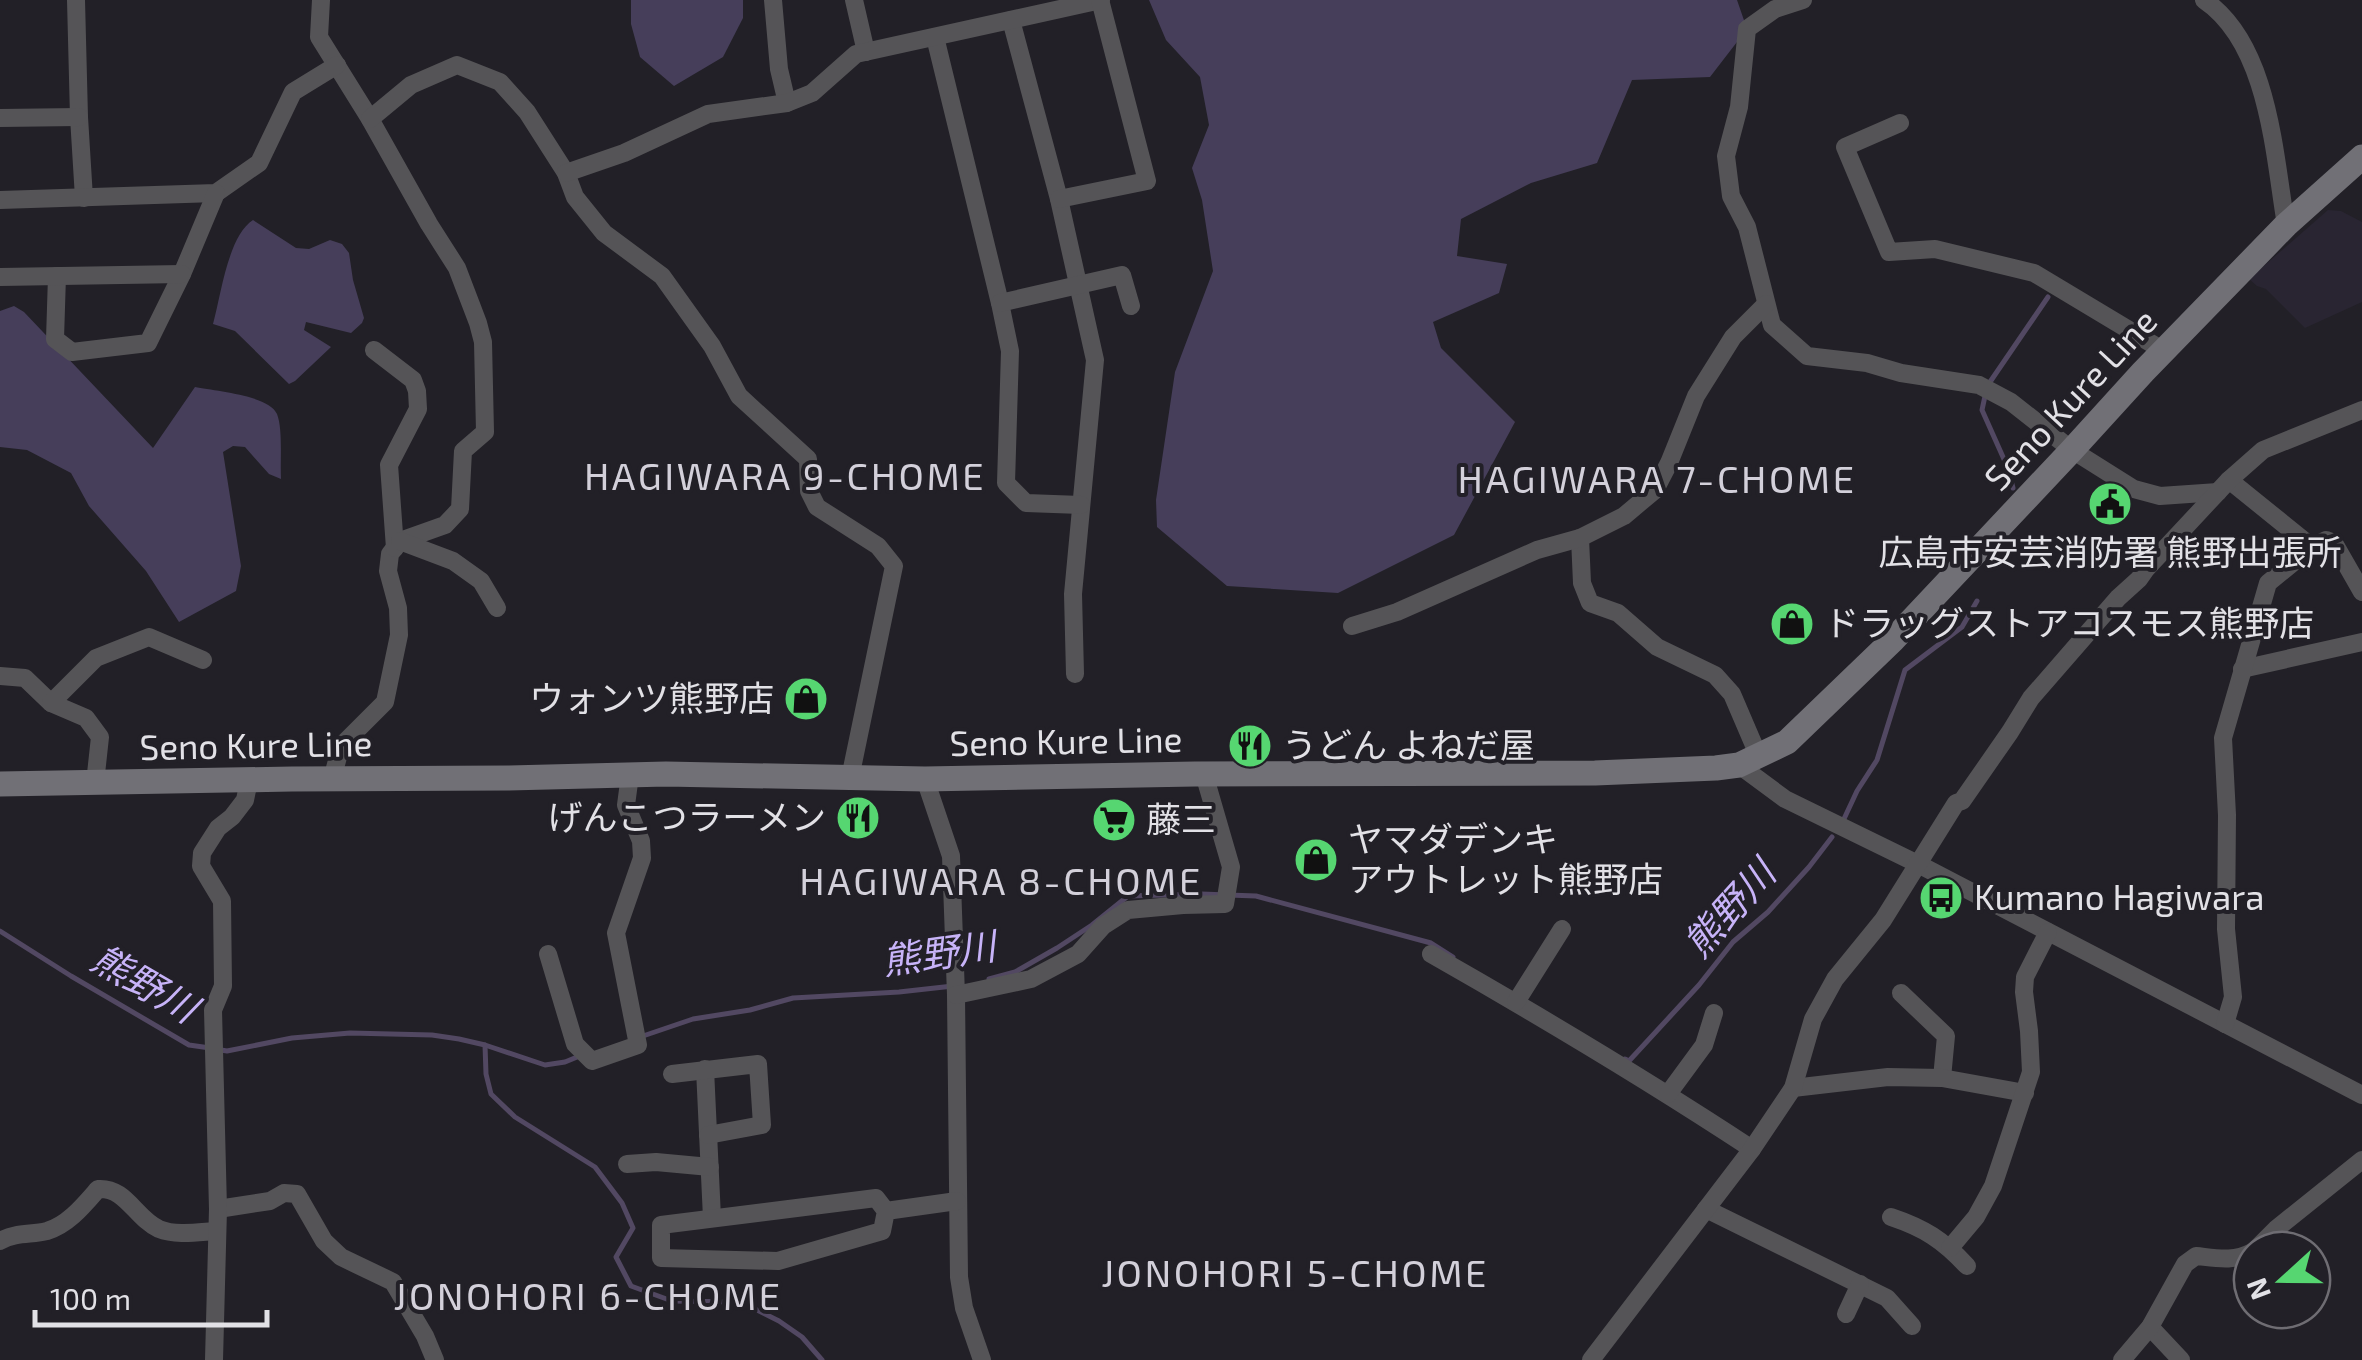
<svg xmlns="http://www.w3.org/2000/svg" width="2362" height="1360" font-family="'Exo 2','Noto Sans JP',sans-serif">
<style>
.built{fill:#292532}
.green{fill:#463e5a}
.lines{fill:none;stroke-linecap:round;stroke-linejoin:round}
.stream{stroke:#524862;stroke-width:5}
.minor{stroke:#555457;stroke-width:18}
.secondary{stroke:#717076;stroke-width:25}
.labels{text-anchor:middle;stroke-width:8;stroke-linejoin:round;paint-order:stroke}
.street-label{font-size:35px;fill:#e2e1e6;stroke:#222027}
.poi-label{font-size:35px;fill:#e2e1e6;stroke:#222027;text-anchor:start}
.neighbourhood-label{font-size:38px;letter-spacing:2.5px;fill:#d3d0da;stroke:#222027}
.water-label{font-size:38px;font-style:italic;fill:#c7b3f8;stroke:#222027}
</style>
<rect width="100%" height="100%" fill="#222027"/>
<polygon class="built" points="2328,210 2341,211 2362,222 2362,302 2305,328 2266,289 2257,286 2249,279"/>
<g class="green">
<polygon points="631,0 743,0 743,18 723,57 674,86 640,57 631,24"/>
<polygon points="1149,0 1737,0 1747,29 1710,77 1632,80 1597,163 1531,183 1461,219 1457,256 1507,264 1499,293 1433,322 1441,348 1515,422 1454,535 1338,593 1227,586 1157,527 1156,500 1175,372 1213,271 1202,200 1192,168 1209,125 1200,77 1166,40"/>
<path d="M253 220 296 248 309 249 330 240 342 244 349 253 353 280 364 318 362 323 351 333 306 322 304 330 331 347 295 381 289 384 235 331 213 324C221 295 228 236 253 220Z"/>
<path d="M14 306 24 312 153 448 195 387C214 391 269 395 277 414 283 429 280 461 281 479L269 474 245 447 233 446 223 452 241 566 236 591 179 622 146 571 89 506 71 473 27 450 0 447V311Z"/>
</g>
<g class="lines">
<g class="stream">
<polyline points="1990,382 2048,297"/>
<polyline points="1985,396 1982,410 2007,466 2013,488"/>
<polyline points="1843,821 1857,791 1877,760 1905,670 1962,627 1977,601"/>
<polyline points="0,931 71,976 189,1045 210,1048"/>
<polyline points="989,979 1015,972 1057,948 1092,925 1128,896 1201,894 1256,896 1431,943 1453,957"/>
<polyline points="640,1037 693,1019 750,1010 793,998 899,992 953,986"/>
<polyline points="485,1045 486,1074 491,1094 515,1117 595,1167 622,1203 633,1228 616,1257 631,1286 672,1301 741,1302 779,1321 802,1337 822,1360"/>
<polyline points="221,1050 227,1051 292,1038 350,1033 432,1035 459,1039 485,1045 545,1065 565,1062 582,1055"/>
<polyline points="1625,1059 1629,1061 1699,985 1733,942 1768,912 1809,867 1832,837"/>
</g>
<g class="minor">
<polyline points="76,0 79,117 84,198"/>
<polyline points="321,0 319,37 370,119 429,224 457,268 478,323 483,342 485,432 463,451 460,509 445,525 400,541 390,554 388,571 398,608 399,635 385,702 341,746 332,779"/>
<polyline points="773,0 779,69 787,103"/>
<polyline points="854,0 866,52"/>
<polyline points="1803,0 1775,9 1747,29 1739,107 1726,156 1731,196 1747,227 1772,325 1807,356 1867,363 1901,373 1979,385 2011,402 2072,450 2134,489 2160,496 2218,492"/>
<path d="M2204 0C2269 44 2274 154 2286 225"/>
<polyline points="1011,20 1059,199 1095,360 1073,594 1075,674"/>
<polyline points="935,37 1000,303 1010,351 1006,483 1026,503 1081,505"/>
<polyline points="0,118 79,117"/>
<polyline points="370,119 411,85 457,65 500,82 527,112 566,173 575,197 604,233 662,276 712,346 739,396 808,459 809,491 817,507 878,546 894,566 850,778"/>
<polyline points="1900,123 1845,147 1889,252 1935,249 2034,273 2164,351"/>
<polyline points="566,173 624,153 708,114 787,103 812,93 856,54 1101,0"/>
<polyline points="1059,199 1147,181 1100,0"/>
<polyline points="0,200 216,193 259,163 293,92 337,65"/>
<polyline points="57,276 55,339 72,352 148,343 182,274 216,193"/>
<polyline points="0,277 182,274"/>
<polyline points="1000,303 1122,275 1131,306"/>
<polyline points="374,350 413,380 417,391 418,409 389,465 395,548"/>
<polyline points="2229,480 2312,547"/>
<polyline points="1580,538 1582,583 1590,603 1618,613 1657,647 1715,675 1732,694 1759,757"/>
<polyline points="400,541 453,561 481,581 497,608"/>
<polyline points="1352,626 1397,612 1537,550 1580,538 1624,516 1655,490 1669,463 1696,396 1733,337 1766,304"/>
<polyline points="2242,669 2362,642"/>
<polyline points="0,676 25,678 51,703"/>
<polyline points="1739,765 1785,799 1918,864 2362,1095"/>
<polyline points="925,779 951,856 956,995 959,1277 964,1308 982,1360"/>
<polyline points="95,783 100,737 86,718 51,703 96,658 149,637 203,660"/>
<polyline points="548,954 575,1044 592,1061 638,1045 616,933 642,858 641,841 626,805 630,775"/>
<path d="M1431 954C1540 1016 1647 1080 1752 1149"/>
<polyline points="1901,993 1946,1036 1942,1078"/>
<polyline points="956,995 1031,979 1078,954 1103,926 1128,910 1183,905 1225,904 1231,867 1204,774"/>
<polyline points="1516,1002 1562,929"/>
<polyline points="2225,1024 2233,997 2226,929 2227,815 2223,738 2268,583 2312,547 2326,540 2334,543 2362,592"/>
<polyline points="705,1069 712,1218"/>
<polyline points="672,1074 758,1064 762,1125 708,1135"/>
<polyline points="1793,1088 1888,1077 1942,1078 2025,1093"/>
<polyline points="1668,1094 1704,1045 1714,1013"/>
<polyline points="627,1164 656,1162 710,1167"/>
<polyline points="218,1209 270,1201 284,1193 297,1194 324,1241 341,1257 393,1282 425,1336 435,1360"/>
<polyline points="1706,1209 1887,1298 1912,1326"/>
<polyline points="886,1211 876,1198 661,1225 661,1258 778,1261 882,1231 886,1211 957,1201"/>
<path d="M1891 1217C1924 1228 1943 1240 1967 1266"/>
<path d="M0 1241C16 1232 31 1235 47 1231 68 1225 84 1205 98 1189 126 1187 135 1218 159 1229 176 1236 199 1232 217 1231"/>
<polyline points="1950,1248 1976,1217 1993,1186 2031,1072 2029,1031 2024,992 2025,977 2048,932"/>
<polyline points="2255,1250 2276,1229 2362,1160"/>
<polyline points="1846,1314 1860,1284"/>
<polyline points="2150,1327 2181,1360"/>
<polyline points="214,1360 218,1209 213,1010 223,986 222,901 201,866 202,853 218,828 232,817 245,800 249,780"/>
<polyline points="1591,1360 1752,1149 1793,1088 1813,1019 1835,979 1883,920 1956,803 1962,801 2010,732 2031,698 2118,598 2139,579 2146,569 2229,480 2263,450 2362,410"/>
<path d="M2122 1360 2150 1327 2185 1264 2196 1256C2216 1258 2234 1262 2252 1252"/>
</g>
<polyline class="secondary" points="0,784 292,779 509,778 666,774 925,779 1195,774 1595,773 1716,768 1739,765 1787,742 1893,640 2072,450 2143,372 2286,225 2362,157"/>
</g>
<defs>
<symbol id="civic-disc" viewBox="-11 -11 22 22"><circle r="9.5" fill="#56d671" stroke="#222027"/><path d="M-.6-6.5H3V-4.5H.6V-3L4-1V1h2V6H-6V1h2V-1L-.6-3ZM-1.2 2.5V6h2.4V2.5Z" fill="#111"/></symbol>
<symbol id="shop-disc" viewBox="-11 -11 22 22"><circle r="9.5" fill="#56d671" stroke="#222027"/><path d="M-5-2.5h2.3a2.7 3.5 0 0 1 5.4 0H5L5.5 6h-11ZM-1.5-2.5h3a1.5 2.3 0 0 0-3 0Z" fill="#111"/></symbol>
<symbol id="restaurant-disc" viewBox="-11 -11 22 22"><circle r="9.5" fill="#56d671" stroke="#222027"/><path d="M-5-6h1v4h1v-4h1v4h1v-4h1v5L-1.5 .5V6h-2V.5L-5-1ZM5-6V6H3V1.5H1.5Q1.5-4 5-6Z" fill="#111"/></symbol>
<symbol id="supermarket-disc" viewBox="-11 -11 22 22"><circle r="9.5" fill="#56d671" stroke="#222027"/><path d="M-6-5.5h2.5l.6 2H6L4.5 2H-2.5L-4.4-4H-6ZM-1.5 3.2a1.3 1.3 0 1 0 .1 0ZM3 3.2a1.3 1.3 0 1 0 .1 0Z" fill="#111"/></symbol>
<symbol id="bus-disc" viewBox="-11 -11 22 22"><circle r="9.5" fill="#56d671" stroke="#222027"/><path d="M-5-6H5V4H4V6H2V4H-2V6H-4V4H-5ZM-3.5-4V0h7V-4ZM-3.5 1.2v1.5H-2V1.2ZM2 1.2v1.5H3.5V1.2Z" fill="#111"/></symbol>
</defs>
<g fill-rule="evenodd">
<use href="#civic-disc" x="2085" y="479" width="50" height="50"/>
<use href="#shop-disc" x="1767" y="599" width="50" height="50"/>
<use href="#shop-disc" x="781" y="674" width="50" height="50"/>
<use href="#restaurant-disc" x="1225" y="721" width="50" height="50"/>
<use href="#restaurant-disc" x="833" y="793" width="50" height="50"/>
<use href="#supermarket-disc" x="1089" y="795" width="50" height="50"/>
<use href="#shop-disc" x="1291" y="835" width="50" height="50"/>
<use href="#bus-disc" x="1916" y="873" width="50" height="50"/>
</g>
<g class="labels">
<g class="street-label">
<text transform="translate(2071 400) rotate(-47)" y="12">Seno Kure Line</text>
<text transform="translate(1066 742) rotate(-1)" y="12">Seno Kure Line</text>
<text transform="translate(256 746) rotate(-1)" y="12">Seno Kure Line</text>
</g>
<g class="poi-label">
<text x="2110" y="565" text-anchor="middle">広島市安芸消防署 熊野出張所</text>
<text x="1824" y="636">ドラッグストアコスモス熊野店</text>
<text x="774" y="711" text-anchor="end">ウォンツ熊野店</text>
<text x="1282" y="758">うどん よねだ屋</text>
<text x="826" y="830" text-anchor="end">げんこつラーメン</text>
<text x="1146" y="832">藤三</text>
<text x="1348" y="852">ヤマダデンキ<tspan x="1348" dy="40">アウトレット熊野店</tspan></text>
<text x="1974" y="910">Kumano Hagiwara</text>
</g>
<g class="neighbourhood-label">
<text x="785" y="490">HAGIWARA 9-CHOME</text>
<text x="1657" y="493">HAGIWARA 7-CHOME</text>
<text x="1001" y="895">HAGIWARA 8-CHOME</text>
<text x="1295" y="1287">JONOHORI 5-CHOME</text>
<text x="588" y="1310">JONOHORI 6-CHOME</text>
</g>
<g class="water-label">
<text transform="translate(1730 909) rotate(-48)" y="13">熊野川</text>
<text transform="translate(939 954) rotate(-8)" y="13">熊野川</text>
<text transform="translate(144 984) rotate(30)" y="13">熊野川</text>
</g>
</g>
<g transform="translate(2282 1280) rotate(249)"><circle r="48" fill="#222027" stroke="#6f6d73" stroke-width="2.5"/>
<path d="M0-8L18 38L0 25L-18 38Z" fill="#56d671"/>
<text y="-15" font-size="28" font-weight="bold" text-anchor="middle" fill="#e2e1e6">N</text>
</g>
<path d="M35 1310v15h232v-15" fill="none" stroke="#e2e1e6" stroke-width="5"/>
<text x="50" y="1310" font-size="30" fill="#e2e1e6" stroke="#222027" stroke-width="8" paint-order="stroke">100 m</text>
</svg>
